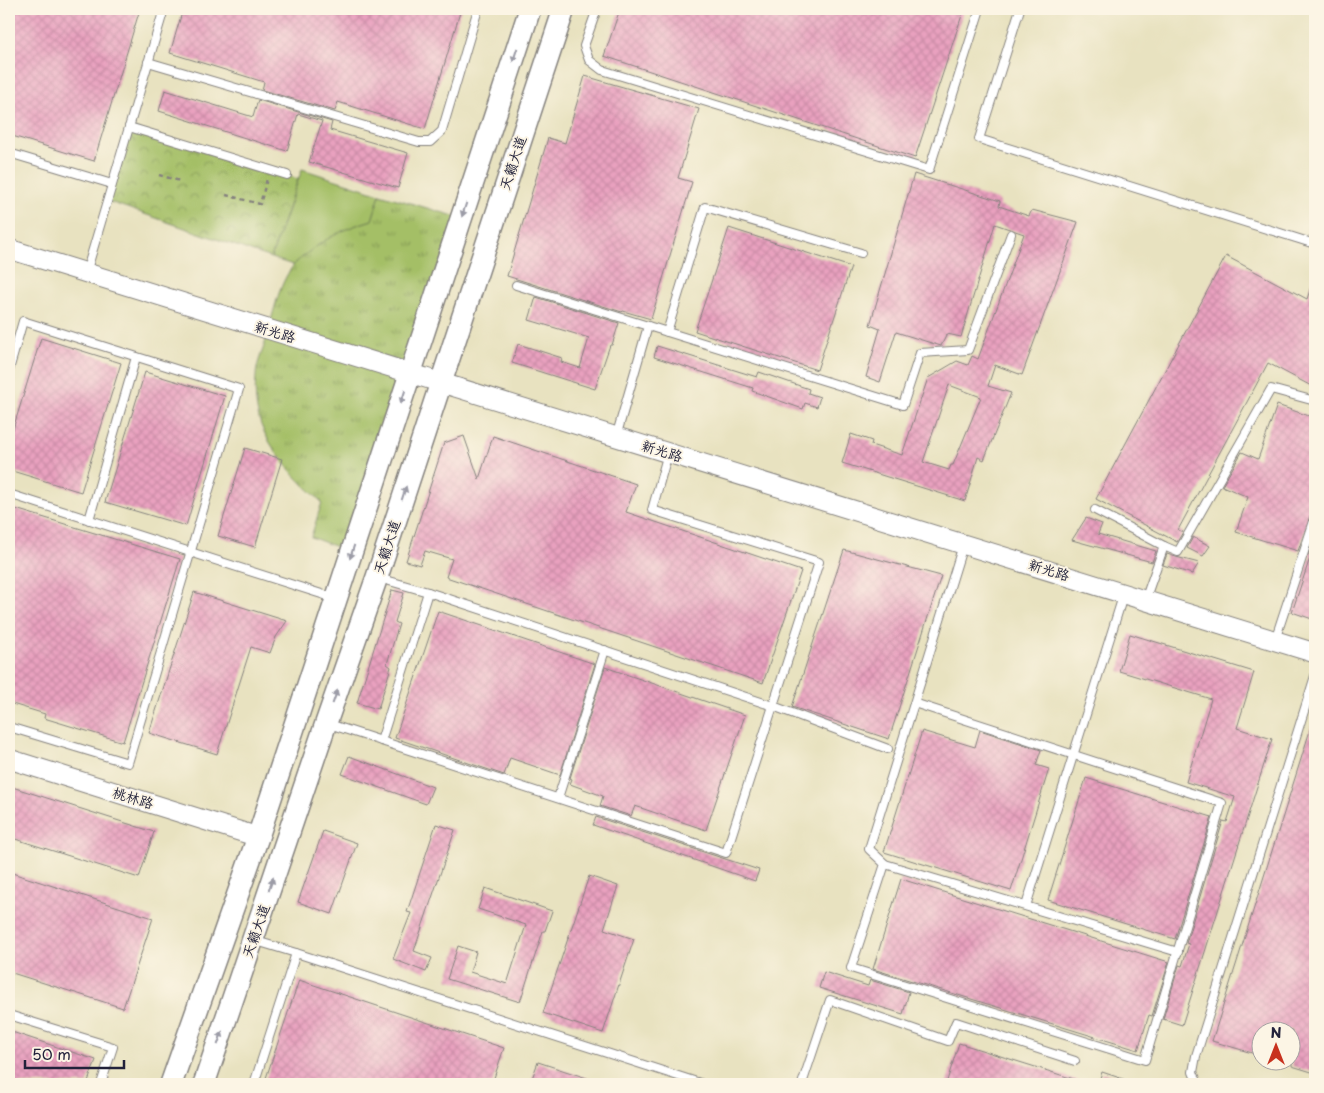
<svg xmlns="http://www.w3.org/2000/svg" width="1324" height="1093" font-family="'Playpen Sans','LXGW WenKai TC',sans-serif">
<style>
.grass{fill:url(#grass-tufts);stroke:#637050}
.park{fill:url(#park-crowns);stroke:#637050}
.pitch{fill:#a4bf66;stroke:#637050}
.building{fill:url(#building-cross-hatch);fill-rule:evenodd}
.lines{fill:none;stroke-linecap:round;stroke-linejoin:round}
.service-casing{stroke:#85827e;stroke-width:10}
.tertiary-casing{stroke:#85827e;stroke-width:21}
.secondary-casing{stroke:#85827e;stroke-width:24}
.path{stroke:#85827e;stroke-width:2.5;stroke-dasharray:4 4;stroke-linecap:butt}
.service{stroke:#fff;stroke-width:8}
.tertiary{stroke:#fff;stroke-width:19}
.secondary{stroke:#fff;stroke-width:21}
.oneway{fill:#9c9ca7}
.labels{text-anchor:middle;stroke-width:4;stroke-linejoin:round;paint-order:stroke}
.street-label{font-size:14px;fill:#22223b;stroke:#fcf5e5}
</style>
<defs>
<pattern id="grass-tufts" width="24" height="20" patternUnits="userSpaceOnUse" patternTransform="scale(1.25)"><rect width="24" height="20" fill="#a4bf66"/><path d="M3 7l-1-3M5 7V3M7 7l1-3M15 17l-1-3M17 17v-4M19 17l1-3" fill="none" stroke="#859b55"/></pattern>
<pattern id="park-crowns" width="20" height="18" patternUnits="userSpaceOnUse" patternTransform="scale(1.25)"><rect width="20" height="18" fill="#a4bf66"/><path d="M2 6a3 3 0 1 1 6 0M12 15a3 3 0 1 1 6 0" fill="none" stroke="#859b55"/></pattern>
<pattern id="building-cross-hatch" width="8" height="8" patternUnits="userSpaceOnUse" patternTransform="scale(1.25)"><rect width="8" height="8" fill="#e9a1bf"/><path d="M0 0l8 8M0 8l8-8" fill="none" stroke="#c88aa5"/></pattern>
</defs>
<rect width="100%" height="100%" fill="#fcf5e5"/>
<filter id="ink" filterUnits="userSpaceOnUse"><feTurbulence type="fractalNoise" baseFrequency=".02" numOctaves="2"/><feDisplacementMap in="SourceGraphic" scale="10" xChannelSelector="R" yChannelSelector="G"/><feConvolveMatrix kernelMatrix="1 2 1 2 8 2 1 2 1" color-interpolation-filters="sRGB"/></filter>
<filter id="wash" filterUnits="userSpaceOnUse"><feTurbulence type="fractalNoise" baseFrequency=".0096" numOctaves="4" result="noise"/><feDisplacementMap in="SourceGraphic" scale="20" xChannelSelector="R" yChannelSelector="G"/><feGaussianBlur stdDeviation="1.12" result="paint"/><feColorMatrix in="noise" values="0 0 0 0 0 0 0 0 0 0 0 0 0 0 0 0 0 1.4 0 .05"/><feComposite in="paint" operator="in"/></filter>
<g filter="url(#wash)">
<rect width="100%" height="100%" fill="#e8e2c0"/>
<path class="grass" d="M380 194 461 218 352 553 311 537 322 502C300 483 277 458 264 432 256 415 254 395 256 376 256 365 262 353 265 343 272 320 278 283 294 265 313 242 344 228 372 220Z"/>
<polygon class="park" points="129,127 298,179 271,258 107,201"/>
<path class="pitch" d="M302 169 380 194 372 220C340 229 318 243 293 265L271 258Z"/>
<g id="blocks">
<g class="building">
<polygon points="9,9 140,9 94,161 9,135"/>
<polygon points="183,9 461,9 425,129 338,102 335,111 262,90 264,82 170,53"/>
<polygon points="620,9 964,9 915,158 604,56"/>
<polygon points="585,76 699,109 678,178 692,182 651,319 623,311 622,312 507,276 548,138 565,143"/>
<polygon points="165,90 253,117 258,100 332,122 330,130 408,153 398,188 309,162 322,121 298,114 287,151 159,111"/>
<path d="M914 174 1000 201 999 206 1029 216 1032 210 1078 222 1022 375 995 365 988 386 1011 393 984 460 978 457 965 501 842 463 851 434 872 441 871 445 902 455 928 378 957 361 968 365 972 356 978 359 1024 234 995 224 961 337 947 334 941 346 896 332 880 382 866 377 880 329 870 325ZM949 385 981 397 953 465H951L949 470 923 462Z"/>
<polygon points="729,228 851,267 817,370 695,331"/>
<polygon points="1226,256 1307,299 1313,280 1315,280 1315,388 1268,363 1178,530 1183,532 1177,542 1096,499"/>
<polygon points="536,297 619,323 612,345 610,345 595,389 512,363 518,344 562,358 561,362 580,368 589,338 529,320"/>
<polygon points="41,338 121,363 81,492 9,470 9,442"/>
<polygon points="657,346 757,377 759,372 809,389 808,393 820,397 817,407 805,403 803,409 752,391 753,388 654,357"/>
<polygon points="145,372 225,396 186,526 105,502"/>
<polygon points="1277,405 1315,418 1315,491 1312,502 1315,503 1315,513 1310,516 1298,551 1236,532 1248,497 1222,486 1242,452 1258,459"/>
<polygon points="464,436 479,479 493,436 636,484 626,512 801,571 763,683 446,577 452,559 425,551 420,565 406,561 444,443"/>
<polygon points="245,448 282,459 255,547 218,536"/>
<polygon points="9,507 180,559 123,742 44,718 45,714 9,703"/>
<polygon points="1086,518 1102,524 1098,534 1156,551 1152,562 1072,540"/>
<polygon points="1315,535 1315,620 1292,612 1311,555 1309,555"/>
<polygon points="1193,537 1210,546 1203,556 1187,548"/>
<polygon points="844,550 941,576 889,739 792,707"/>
<polygon points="1167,554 1176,557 1199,563 1192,574 1163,565"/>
<polygon points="392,590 404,593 395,622 399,624 387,664 391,667 378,709 357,703"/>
<polygon points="194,592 287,621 276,637 270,653 251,647 217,754 149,733"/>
<polygon points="438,611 595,664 560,775 510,758 504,775 395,738"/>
<polygon points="1130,634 1254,672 1237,728 1272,739 1182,1025 1163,1019 1179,965 1182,966 1189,944 1186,943 1223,821 1227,822 1235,797 1186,782 1211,699 1119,671"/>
<polygon points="605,667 745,715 706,830 635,806 631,816 600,806 603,796 570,784 572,779 570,778"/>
<polygon points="1313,721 1315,721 1315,1073 1292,1066 1292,1030 1262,1030 1262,1056 1212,1041"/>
<polygon points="980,730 1041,750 1036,765 1049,769 1011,891 884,852 922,731 975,747"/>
<polygon points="349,756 433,787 426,804 342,774"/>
<polygon points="1086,778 1212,817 1175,939 1048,900"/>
<polygon points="9,786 154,832 139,878 9,837"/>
<polygon points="596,817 759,870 755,881 593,825"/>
<polygon points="436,824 455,830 414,951 432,958 426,972 393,959 411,913 407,912"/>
<polygon points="323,831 357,843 332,914 298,902"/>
<polygon points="9,872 153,918 123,1008 9,972"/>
<polygon points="589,876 618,886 604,929 634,939 603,1033 543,1013"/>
<polygon points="901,879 1169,962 1152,1016 1149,1015 1138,1050 873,969"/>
<polygon points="485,888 552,911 545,931 543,931 520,1002 447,979 458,946 476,952 470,972 507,984 526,925 478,909"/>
<polygon points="824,972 868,986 870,980 909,992 903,1014 819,988"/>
<polygon points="299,980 504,1048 492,1084 264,1084"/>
<polygon points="9,1031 96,1060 87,1084 9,1084"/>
<polygon points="959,1043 1083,1082 1083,1084 946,1084"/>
<polygon points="538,1062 599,1082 599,1084 530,1084"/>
<polygon points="1102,1072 1132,1082 1132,1084 1098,1084"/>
</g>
</g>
</g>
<g filter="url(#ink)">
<use href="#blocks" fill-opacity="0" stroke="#85827e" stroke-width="1"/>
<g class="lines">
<defs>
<g id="service">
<polyline points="597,9 584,46 589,60 602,70 929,170 980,9"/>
<polyline points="1020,9 979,139 1315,244"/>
<polyline points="148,62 419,142 430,142 442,131 478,9"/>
<polyline points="129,127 287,175"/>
<polyline points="9,153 112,184"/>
<polyline points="86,273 164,9"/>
<polyline points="516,285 648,326"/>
<polyline points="667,332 705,207 861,253"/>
<polyline points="9,370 23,321 239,389 128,763 9,727"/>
<polyline points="616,437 648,326 903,405 920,353 968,350 1011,234"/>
<polyline points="9,494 334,598"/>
<polyline points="1095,510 1164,546"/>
<polyline points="89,520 136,357"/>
<polyline points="379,578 428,592 381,741"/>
<polyline points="428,592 773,706 888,749"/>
<polyline points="1145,600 1164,546 1178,552 1271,389 1315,401"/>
<polyline points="1275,640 1315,518"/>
<polyline points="914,703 1222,803 1145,1060 851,968 885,864 869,849 963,545"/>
<polyline points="326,723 726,853 819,562 652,510 668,453"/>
<polyline points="558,798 605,650"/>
<polyline points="885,864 1178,952"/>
<polyline points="1026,906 1124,593"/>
<polyline points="253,940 296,953"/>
<polyline points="9,1015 113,1047 101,1084"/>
<polyline points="254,1084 296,953 703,1084"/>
<polyline points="802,1084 830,1000 948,1041 956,1022 1075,1061"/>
<polyline points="1198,1084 1193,1072 1196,1056 1315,676"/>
</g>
<g id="tertiary">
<polyline points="9,249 1315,653"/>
<polyline points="9,759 258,837"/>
</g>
<g id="secondary">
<polyline points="171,1084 258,837 530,9"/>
<polyline points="204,1084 326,723 377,577 564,9"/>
</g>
</defs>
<use href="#service" class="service-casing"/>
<use href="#tertiary" class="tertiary-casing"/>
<use href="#secondary" class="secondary-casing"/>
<g class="path">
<polyline points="159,175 180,181"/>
<polyline points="226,195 260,204 267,179"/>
</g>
<use href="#service" class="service"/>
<use href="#tertiary" class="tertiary"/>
<use href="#secondary" class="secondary"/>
</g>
<defs><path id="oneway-solid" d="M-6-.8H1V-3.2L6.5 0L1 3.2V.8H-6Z" transform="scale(1.25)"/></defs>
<g class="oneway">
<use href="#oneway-solid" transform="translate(515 55) rotate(108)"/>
<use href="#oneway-solid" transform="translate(464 210) rotate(108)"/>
<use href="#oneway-solid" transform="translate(403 397) rotate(108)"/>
<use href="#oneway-solid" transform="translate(404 493) rotate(-72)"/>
<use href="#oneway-solid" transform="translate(352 552) rotate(108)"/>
<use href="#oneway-solid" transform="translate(335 697) rotate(-71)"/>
<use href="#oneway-solid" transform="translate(271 884) rotate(-71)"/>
<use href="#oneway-solid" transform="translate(220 1038) rotate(-71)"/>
</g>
</g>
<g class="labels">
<g class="street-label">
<text transform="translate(513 163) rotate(-72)" y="5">天籁大道</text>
<text transform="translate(275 332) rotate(17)" y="5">新光路</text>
<text transform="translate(662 451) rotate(17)" y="5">新光路</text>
<text transform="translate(387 547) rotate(-72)" y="5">天籁大道</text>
<text transform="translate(1049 570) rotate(17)" y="5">新光路</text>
<text transform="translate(133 798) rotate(17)" y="5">桃林路</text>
<text transform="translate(256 931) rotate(-71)" y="5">天籁大道</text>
</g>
</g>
<rect width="1324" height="1093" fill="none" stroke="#fcf5e5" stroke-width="30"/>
<g transform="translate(1276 1046)"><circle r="24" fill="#fcf5e5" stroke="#a5a1a1"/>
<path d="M0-4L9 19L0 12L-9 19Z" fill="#c8321e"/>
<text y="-8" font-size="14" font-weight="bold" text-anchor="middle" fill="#22223b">N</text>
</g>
<path d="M25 1060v8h99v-8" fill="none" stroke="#22223b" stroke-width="2.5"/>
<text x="32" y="1060" font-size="15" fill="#22223b" stroke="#fcf5e5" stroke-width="4" paint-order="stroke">50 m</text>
</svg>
